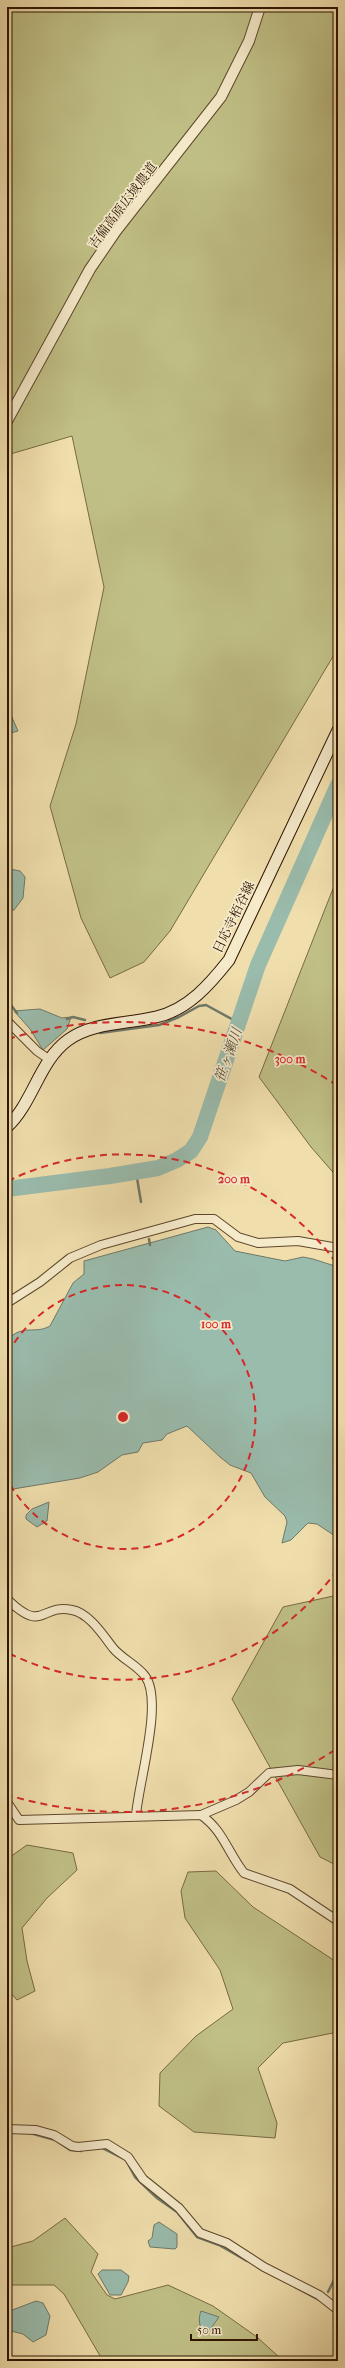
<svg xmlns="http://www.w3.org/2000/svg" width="345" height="2368" font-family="'IM FELL French Canon','Noto Serif JP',serif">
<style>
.green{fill:#c0c086;stroke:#776a43}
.water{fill:#9abcad;stroke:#6f7968}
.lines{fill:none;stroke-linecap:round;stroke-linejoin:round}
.stream{stroke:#6f7968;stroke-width:2.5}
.river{stroke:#9abcad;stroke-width:16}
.minor-casing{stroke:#5e472b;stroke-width:10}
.tertiary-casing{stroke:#5e472b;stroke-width:12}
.secondary-casing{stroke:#2e1400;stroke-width:13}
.minor{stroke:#f5eaca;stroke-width:8}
.tertiary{stroke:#f5eaca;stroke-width:10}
.secondary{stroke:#f5eaca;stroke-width:11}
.ring{fill:none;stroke:#d62828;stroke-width:2;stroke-dasharray:7 5}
.labels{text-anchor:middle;stroke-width:3.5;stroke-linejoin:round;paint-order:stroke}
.street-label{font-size:13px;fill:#2e1400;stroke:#f5eaca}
.water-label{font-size:14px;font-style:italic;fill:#544f3d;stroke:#f5eaca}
.centre{fill:#d62828;stroke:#f5eaca;stroke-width:2}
.ring-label{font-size:12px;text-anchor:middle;font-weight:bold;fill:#d62828;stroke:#f5eaca;stroke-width:3.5;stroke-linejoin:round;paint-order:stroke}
</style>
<rect width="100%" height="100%" fill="#f0dfad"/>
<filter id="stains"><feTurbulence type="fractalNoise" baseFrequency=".005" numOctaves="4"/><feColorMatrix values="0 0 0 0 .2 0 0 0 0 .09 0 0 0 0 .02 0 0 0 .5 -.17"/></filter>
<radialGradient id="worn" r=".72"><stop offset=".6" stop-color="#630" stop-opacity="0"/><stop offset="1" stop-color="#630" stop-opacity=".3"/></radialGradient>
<g class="green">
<polygon points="7,7 338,7 338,648 170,931 144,962 110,978 81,918 50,806 76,724 104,587 72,436 7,455"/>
<polygon points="338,876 338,1178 311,1147 259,1077"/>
<polygon points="338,1595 338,1866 320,1857 232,1699 283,1607"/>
<polygon points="27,1845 73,1853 77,1870 47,1898 22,1928 27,1961 35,1991 17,2000 7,1989 7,1859"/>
<polygon points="216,1871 253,1907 338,1963 338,2032 283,2043 258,2068 277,2123 275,2138 194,2132 159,2106 160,2073 196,2036 233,2009 220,1970 185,1918 181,1891 188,1872"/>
<polygon points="65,2218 98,2254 91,2272 107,2295 115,2299 168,2285 213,2306 257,2337 280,2358 278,2361 103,2361 64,2294 54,2285 7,2285 7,2248 33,2241"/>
</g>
<g class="water">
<polygon points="7,706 18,731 7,734"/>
<polygon points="10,869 20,871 25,877 23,898 14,910 7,911 7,870"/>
<polygon points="40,1009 62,1018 71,1017 67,1029 43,1050 30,1029 14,1011"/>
<path d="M208 1227 216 1230 235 1251 285 1261 303 1257 313 1259 338 1267V1538L317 1524 308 1523 291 1540 282 1543 287 1522 285 1516 265 1497 251 1473 230 1465 220 1457 187 1426 167 1434 162 1440 143 1443 138 1452 122 1455 98 1472 80 1478 7 1490V1340C24 1323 34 1335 50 1326L73 1283 84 1274V1261Z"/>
<polygon points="49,1502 47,1521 37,1527 26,1519 26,1515 32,1509"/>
<polygon points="159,2222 177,2234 177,2247 175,2249 150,2247 148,2241 152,2238 154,2225"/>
<polygon points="102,2270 121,2270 129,2276 128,2282 121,2295 110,2295 98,2274"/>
<polygon points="36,2301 43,2303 50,2316 46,2335 33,2342 23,2334 11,2331 7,2325 7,2312"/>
<path d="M201 2311 219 2317 209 2331 205 2333C199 2329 198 2318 201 2311Z"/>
</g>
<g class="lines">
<g class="stream">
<polyline points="7,1000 17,1013"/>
<polyline points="67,1019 73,1017 85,1020"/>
<polyline points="100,1033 159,1025 179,1017 199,1006 206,1005 239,1023"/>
<polyline points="136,1172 141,1202"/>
<polyline points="149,1239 150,1245"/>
<polyline points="30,2133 55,2140 70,2150 81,2151"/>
<polyline points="102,2148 126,2160 135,2177 157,2198 177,2212 197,2237 219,2245 247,2261"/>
<polyline points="295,2287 321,2301"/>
<polyline points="328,2292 338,2272"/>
</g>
<polyline class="river" points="7,1189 110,1176 158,1168 177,1160 191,1151 200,1137 258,965 338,785"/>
<defs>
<g id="minor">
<polyline points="7,1021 37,1051 50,1060"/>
<polyline points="7,1303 40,1282 70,1258 101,1245 195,1219 214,1219 238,1237 258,1243 298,1241 338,1248"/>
<path d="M7 1599C44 1635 40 1603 72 1610 89 1613 103 1635 113 1648 122 1659 137 1665 145 1676 164 1701 138 1784 136 1816"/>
<path d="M7 1802 19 1820 201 1815C223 1830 228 1853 244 1873L290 1889 338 1921"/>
<polyline points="201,1815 236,1800 249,1792 269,1773 298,1770 338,1775"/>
<polyline points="7,2129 36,2130 54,2135 72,2146 78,2147 107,2144 128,2157 143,2179 179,2208 200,2233 227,2243 264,2267 319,2295 338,2310"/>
</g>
<polyline id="tertiary" points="7,421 90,269 116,231 221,97 249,41 260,7"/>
<path id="secondary" d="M7 1127C33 1103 39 1061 68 1040 93 1022 128 1024 156 1017 188 1010 210 984 229 960L338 730"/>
</defs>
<use href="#minor" class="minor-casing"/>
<use href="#tertiary" class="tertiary-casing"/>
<use href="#secondary" class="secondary-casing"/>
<use href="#minor" class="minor"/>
<use href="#tertiary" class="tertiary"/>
<use href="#secondary" class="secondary"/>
</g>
<g class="ring">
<path d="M8 1353A132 132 0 1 1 8 1481"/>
<path d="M337 1570A263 263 0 0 1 8 1653M8 1181A263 263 0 0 1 337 1264"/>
<path d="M335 1750A395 395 0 0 1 8 1795M8 1039A395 395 0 0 1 335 1084"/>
</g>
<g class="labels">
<g class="street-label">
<text transform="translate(122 205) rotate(-53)" y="5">吉備高原広域農道</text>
<text transform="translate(233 917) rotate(-64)" y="5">日応寺栢谷線</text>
</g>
<g class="water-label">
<text transform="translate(228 1055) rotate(-71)" y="5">笹ヶ瀬川</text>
</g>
</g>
<circle cx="123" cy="1417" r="6" class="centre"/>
<g class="ring-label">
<text x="290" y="1063">300 m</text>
<text x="234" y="1183">200 m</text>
<text x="216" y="1328">100 m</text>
</g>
<rect width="345" height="2368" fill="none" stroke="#f0dfad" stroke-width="24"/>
<rect x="8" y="8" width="329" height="2352" fill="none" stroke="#2e1400" stroke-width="2"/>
<rect x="12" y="12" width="321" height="2344" fill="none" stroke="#2e1400"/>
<path d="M191 2334v6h66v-6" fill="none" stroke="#2e1400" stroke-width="2"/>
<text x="197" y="2334" font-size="12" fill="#2e1400" stroke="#f5eaca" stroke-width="3" paint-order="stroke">50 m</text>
<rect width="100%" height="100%" filter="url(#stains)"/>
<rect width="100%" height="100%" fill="url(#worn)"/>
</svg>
